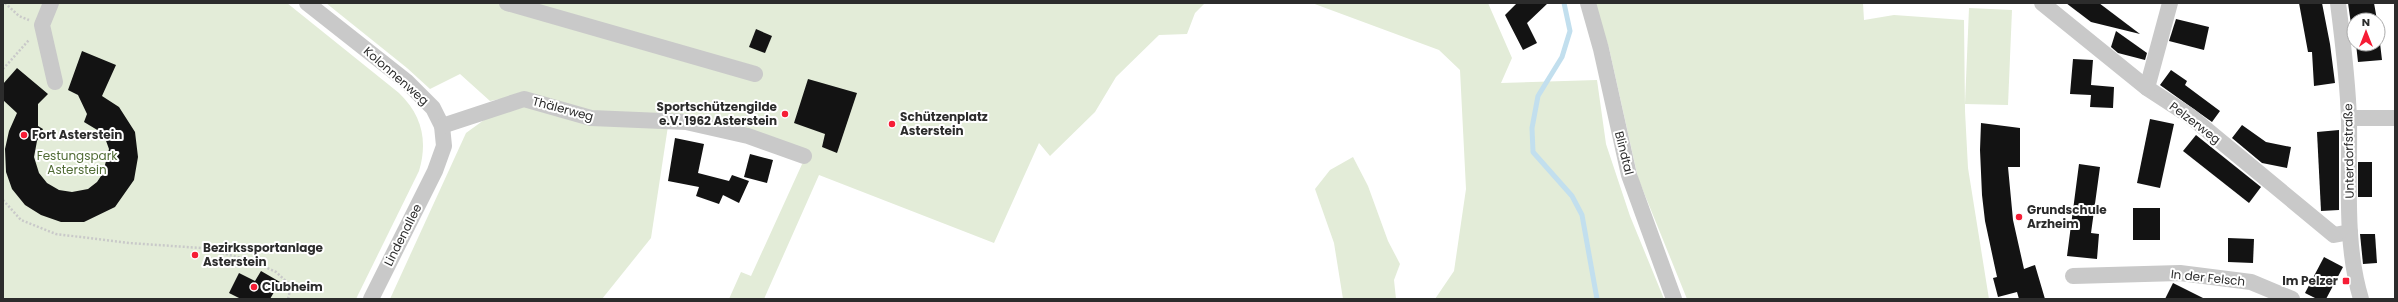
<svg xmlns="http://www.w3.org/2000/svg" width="2398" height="302" font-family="Poppins,sans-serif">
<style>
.green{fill:#e3ecd8}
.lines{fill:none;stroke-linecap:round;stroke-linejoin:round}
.stream{stroke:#c2dfee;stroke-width:5}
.building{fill:#131313}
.path{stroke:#c9c9c9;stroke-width:2.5;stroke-dasharray:2 2;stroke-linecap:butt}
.minor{stroke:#c9c9c9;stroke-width:16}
.poi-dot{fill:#f61c35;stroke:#fff;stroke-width:1.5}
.labels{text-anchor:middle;stroke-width:4;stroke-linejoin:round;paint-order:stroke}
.street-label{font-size:12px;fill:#2c2c2c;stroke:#fff}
.poi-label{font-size:12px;font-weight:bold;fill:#2c2c2c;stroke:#fff;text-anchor:start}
.park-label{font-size:12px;fill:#516c36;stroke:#fff}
</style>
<rect width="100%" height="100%" fill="#fff"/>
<g class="green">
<path d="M3 3H287L399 93C422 115 428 141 419 171L356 299H3Z"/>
<polygon points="326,3 1205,3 1195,13 1187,34 1159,35 1116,77 1095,112 1050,156 1039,143 994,243 819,175 764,299 729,299 741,272 751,276 808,151 590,113 524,94 490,101 460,74 430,89 407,68"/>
<polygon points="1312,3 1488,3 1512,58 1501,83 1597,80 1606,144 1630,216 1664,299 1435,299 1454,271 1466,189 1460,70 1439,50"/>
<polygon points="1594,3 1863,3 1864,20 1894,15 1964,20 1965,111 1968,168 1989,299 1687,299 1638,178 1609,48"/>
<polygon points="1969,8 2012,10 2008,105 1965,104"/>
<polygon points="522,105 668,126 651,238 602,299 390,299 466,133 495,112"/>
<polygon points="1353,157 1368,186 1388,241 1400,264 1394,280 1396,299 1343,299 1334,243 1315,189 1330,170"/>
</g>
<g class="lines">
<polyline class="stream" points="1564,3 1570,31 1562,57 1538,96 1532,128 1533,152 1572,196 1582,215 1597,299"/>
</g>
<g class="building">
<polygon points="1517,3 1548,3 1527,23 1537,43 1523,50 1505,15"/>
<polygon points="2066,3 2099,3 2140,34 2091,22"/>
<polygon points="2299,3 2322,3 2330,44 2335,83 2314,86 2312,52 2308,52"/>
<polygon points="2348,3 2374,3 2377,20 2354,20 2354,23 2351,24"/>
<polygon points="2176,19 2209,27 2204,50 2169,41"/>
<polygon points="2378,26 2382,60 2358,62 2356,44 2378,44"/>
<polygon points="756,29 772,36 765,53 749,47"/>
<polygon points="2116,31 2147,53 2145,60 2118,53 2111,47"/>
<polygon points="82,51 116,65 102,96 119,107 135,132 138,157 134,180 115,207 84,222 61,222 41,215 25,205 12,189 6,172 5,149 9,131 17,113 3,100 3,84 17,68 48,94 38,104 38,126 43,129 37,141 34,157 39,173 47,183 59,190 72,192 88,189 97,182 103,173 109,149 105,138 99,131 84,122 87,114 78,95 68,90"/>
<polygon points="2073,59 2093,60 2091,85 2114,87 2113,108 2090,107 2091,95 2070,94"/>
<polygon points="2171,70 2187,81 2185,85 2220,111 2212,122 2160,85"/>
<polygon points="808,79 857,93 837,153 822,147 825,134 794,123"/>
<polygon points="2150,119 2174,124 2160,188 2137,183"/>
<polygon points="1981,123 2020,128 2020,167 2008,167 2013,220 2024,269 2035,265 2045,299 2019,299 2017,292 1998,297 1993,278 1997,277 1985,221 1982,195 1980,150"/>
<polygon points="2242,125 2266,142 2291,147 2287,168 2262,163 2232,138"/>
<polygon points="2339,130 2339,210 2321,211 2317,132"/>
<polygon points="2196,135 2261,187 2249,203 2183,151"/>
<polygon points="675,138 704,144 698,173 729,181 732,175 749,181 739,203 723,195 719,204 696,196 699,187 668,181"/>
<polygon points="750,154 773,160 767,183 744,177"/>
<rect x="2358" y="162" width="14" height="35"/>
<polygon points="2079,164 2100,167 2091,233 2099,234 2097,259 2067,256"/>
<rect x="2133" y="208" width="27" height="32"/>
<polygon points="2360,234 2375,234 2377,263 2363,264"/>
<polygon points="2228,238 2254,239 2253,263 2228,262"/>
<polygon points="2324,257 2343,267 2326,299 2317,299 2305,293"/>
<polygon points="261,271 280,282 270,299 241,299 229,293 239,273 255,281"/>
<polygon points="2173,283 2205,299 2165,299"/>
</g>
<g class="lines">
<g class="path">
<polyline points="5,3 19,16 29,20"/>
<polyline points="3,69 29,40"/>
<polyline points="3,200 21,220 56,234 129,243 201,248 250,260 276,272 288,283 290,291 288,299"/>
</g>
<g class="minor">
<polyline points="51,3 42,25 55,82"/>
<polyline points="307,3 406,81 433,108 442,126 444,146 435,171 371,299"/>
<polyline points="507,3 755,74"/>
<polyline points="1588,3 1601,49 1629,175 1674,299"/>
<polyline points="2042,3 2147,88 2190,116 2334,235 2350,232"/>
<path d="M2338 3C2343 42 2348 82 2349 121 2350 179 2344 243 2361 299"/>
<polyline points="2147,88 2170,3"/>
<polyline points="2349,118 2395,118"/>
<polyline points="442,126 524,99 591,118 686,122 748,136 804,156"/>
<polyline points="2073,276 2180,273 2251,282 2292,299"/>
</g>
</g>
<g class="poi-dot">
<circle cx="785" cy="114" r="4"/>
<circle cx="892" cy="124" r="4"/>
<circle cx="24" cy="135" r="4"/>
<circle cx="2019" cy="217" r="4"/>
<circle cx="195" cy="255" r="4"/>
<rect x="2342" y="277" width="8" height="8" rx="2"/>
<circle cx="254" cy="287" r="4"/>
</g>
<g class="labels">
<g class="street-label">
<text transform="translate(396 76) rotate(41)" y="4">Kolonnenweg</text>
<text transform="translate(563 109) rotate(15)" y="4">Thälerweg</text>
<text transform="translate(2195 123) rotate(37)" y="4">Pelzerweg</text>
<text transform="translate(2349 151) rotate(-91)" y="4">Unterdorfstraße</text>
<text transform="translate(1624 153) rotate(76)" y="4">Blindtal</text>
<text transform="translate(403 235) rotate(-63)" y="4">Lindenallee</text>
<text transform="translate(2208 278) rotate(6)" y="4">In der Felsch</text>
</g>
<g class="poi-label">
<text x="777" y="111" text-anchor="end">Sportschützengilde<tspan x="777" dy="14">e.V. 1962 Asterstein</tspan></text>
<text x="900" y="121">Schützenplatz<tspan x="900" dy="14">Asterstein</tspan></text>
<text x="32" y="139">Fort Asterstein</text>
<text x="2027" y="214">Grundschule<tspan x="2027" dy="14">Arzheim</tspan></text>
<text x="203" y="252">Bezirkssportanlage<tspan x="203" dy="14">Asterstein</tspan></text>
<text x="2338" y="285" text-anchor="end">Im Pelzer</text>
<text x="262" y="291">Clubheim</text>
</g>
<g class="park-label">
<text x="77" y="160">Festungspark<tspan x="77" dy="14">Asterstein</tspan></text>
</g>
</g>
<rect width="2398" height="302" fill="none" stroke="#2c2c2c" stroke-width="8"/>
<g transform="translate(2366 32)"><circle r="19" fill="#ffffff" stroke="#ababab"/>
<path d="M0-3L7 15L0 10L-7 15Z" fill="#f61c35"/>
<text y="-6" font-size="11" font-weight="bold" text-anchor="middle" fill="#2c2c2c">N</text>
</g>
</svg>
